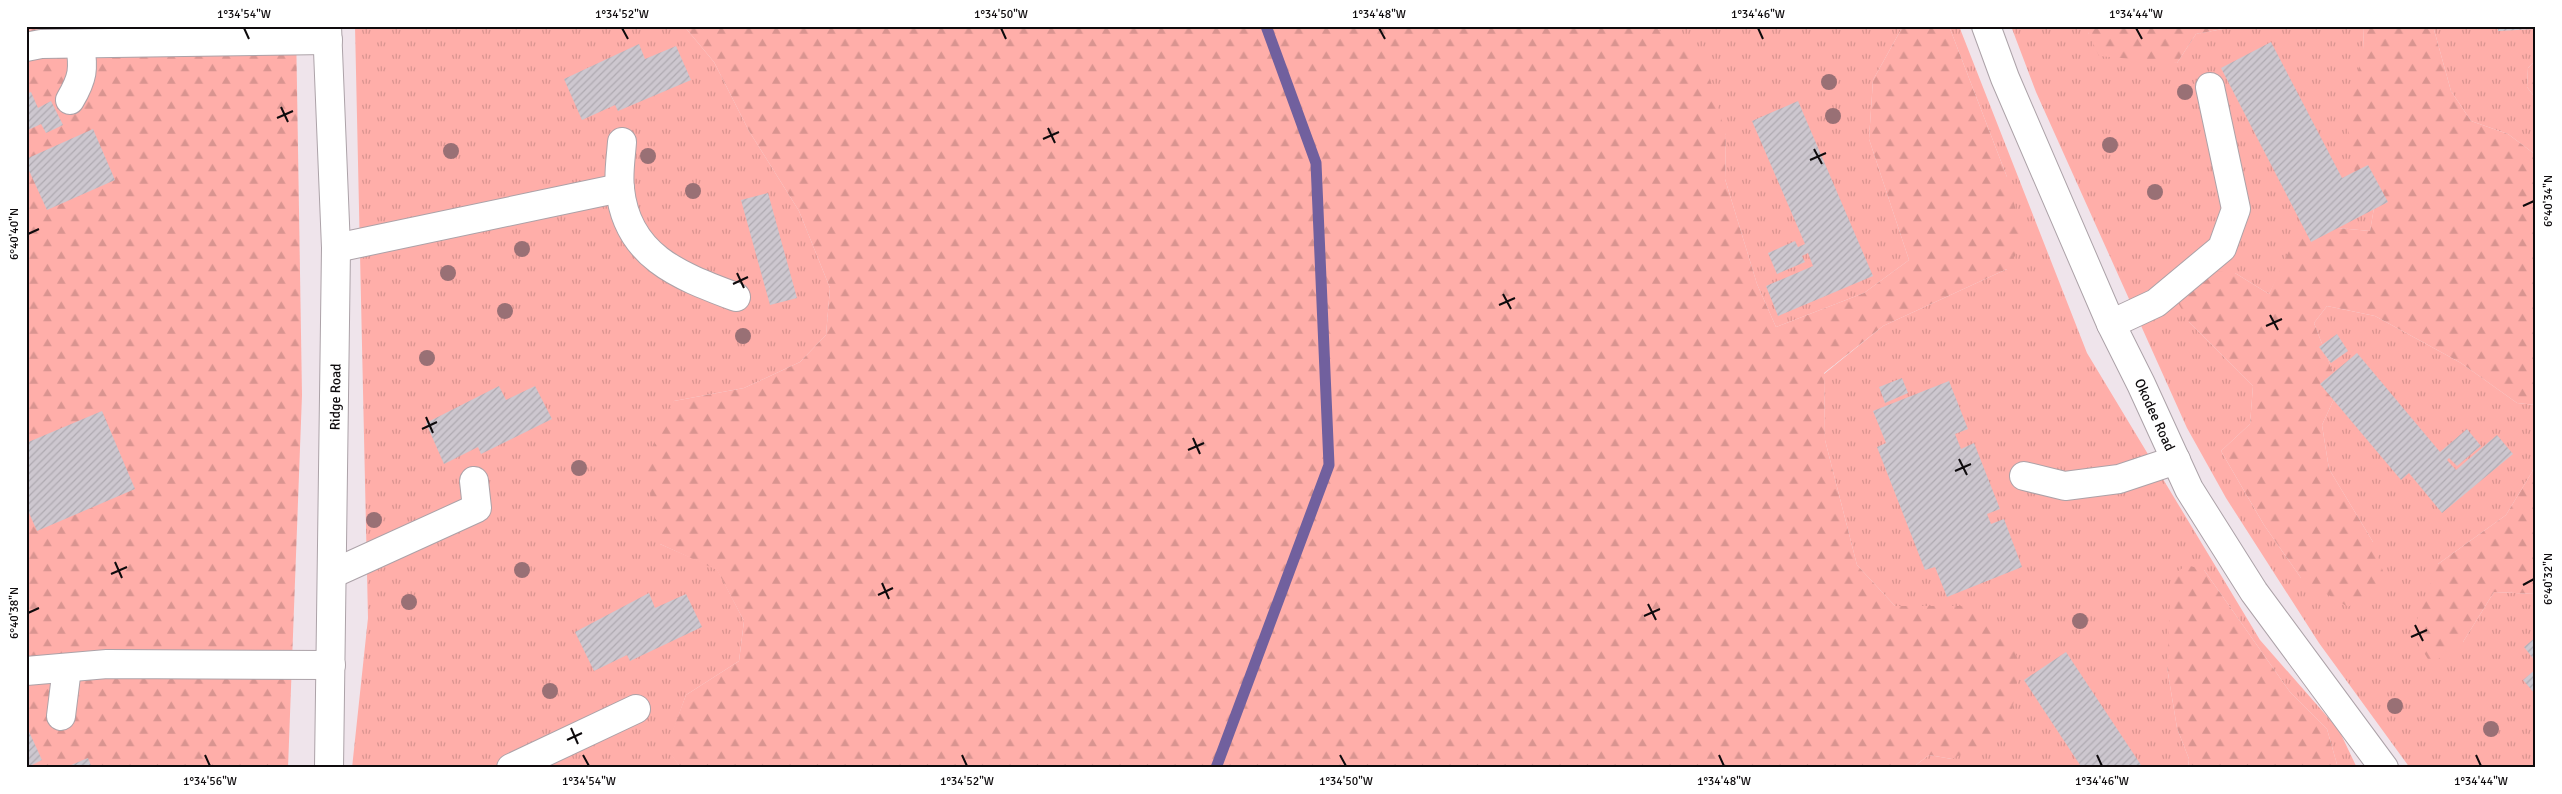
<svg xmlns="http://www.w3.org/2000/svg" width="2562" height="794" font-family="Signika,sans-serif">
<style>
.grass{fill:url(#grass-tufts)}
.forest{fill:url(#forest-firs)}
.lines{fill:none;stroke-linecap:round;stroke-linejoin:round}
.stream{stroke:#71609e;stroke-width:11}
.building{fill:url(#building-hatch)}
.minor-casing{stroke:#aca2a8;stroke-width:30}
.minor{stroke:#fff;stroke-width:28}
.tree{fill:#997075}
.ticks{fill:none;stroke:#0e0b0d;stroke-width:2}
.labels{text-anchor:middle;stroke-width:4;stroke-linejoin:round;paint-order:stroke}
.street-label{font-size:14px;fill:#0e0b0d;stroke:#fff}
.neatline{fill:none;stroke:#0e0b0d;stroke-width:2}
.ticks-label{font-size:12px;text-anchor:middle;fill:#0e0b0d}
</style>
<defs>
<pattern id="grass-tufts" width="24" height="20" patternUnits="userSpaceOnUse" patternTransform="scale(1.25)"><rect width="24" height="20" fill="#ffaea9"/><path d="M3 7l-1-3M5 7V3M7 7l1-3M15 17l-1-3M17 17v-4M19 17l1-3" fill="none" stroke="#d99490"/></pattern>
<pattern id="forest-firs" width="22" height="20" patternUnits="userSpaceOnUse" patternTransform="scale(1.25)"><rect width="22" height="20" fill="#ffaea9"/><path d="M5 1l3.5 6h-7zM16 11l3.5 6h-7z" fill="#d99490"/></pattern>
<pattern id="building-hatch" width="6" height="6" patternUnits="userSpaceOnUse" patternTransform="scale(1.25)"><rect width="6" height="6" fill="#cdc7cf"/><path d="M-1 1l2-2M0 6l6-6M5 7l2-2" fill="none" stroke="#afaab1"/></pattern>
</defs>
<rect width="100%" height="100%" fill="#efe4eb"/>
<g class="grass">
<polygon points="355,26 684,26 714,62 749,131 799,211 830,288 826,335 800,362 744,388 674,401 660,544 717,569 744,621 739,661 686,695 667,748 681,768 352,768 368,618"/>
<polygon points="1653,26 1903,26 1873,80 1869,139 1909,260 1864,293 1776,327 1757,284 1725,179 1726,135"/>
<polygon points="1949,26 1959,26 2087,353 2260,640 2339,730 2357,768 2338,768 2327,729 2290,692 2204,570 2167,667 2177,728 2189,759 2188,768 1912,768 1929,755 1952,759 1968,606 1895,606 1857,565 1825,440 1824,374 1883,326 2007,269 2007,177"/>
<polygon points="2011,26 2101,26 2088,33 2177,63 2196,34 2239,26 2364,26 2363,50 2375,202 2370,231 2327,227 2284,265 2269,294 2235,273 2189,322 2253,386 2250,424 2221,451 2264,525 2301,578 2373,542 2329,469 2322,425 2339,388 2314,323 2327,306 2375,316 2461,363 2517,403 2536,405 2536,461 2532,472 2506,515 2438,564 2463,642 2494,592 2536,594 2536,768 2410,768 2319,643 2226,498 2187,428 2036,92"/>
<polygon points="2433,26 2536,26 2536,60 2528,68 2527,87 2536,99 2536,155 2508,134 2471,121 2451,91"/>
</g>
<g class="forest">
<polygon points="26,26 296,26 302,395 288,768 26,768"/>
<polygon points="684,26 1653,26 1705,61 1726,135 1725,179 1757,284 1776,327 1864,293 1909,260 1869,139 1873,80 1903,26 1949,26 2007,177 2024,241 2007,269 1883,326 1824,373 1825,440 1857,565 1895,606 1968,606 2007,630 2020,665 2012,711 1991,740 1952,759 1929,755 1912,768 681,768 666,748 686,695 739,661 744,621 717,570 660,544 644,464 674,401 744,388 800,362 826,335 830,288 799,211 749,131 714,62"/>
<polygon points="2101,26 2239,26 2196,34 2177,63 2099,56 2088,32"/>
<polygon points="2364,26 2433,26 2451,91 2471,121 2508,134 2536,155 2536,405 2517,403 2461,363 2375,316 2327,306 2314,323 2339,388 2322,425 2329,469 2373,542 2387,583 2348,607 2301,578 2264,525 2221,451 2250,424 2253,386 2189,322 2168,285 2192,269 2235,273 2269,294 2297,233 2327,227 2370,231 2375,202 2356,181 2347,119 2363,50"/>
<polygon points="2536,60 2536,99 2527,87 2528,68"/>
<polygon points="2536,461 2536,594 2494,592 2463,642 2431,664 2412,633 2438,564 2506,515 2532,472"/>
<polygon points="2187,565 2204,570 2290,692 2327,729 2338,768 2188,768 2189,759 2177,728 2167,667 2171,576"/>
</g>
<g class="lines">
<polyline class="stream" points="1216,768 1329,465 1316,163 1266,26"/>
</g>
<g class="building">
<polygon points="2498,26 2536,26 2536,29 2498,31"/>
<polygon points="2271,42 2342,178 2368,165 2388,202 2311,242 2221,68"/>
<polygon points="639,44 645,59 676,46 691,80 618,111 615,105 582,120 564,79"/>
<polygon points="31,92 38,108 51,101 63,125 46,133 41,124 26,131 26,94"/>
<polygon points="1798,101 1873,276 1778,316 1766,286 1813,266 1808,253 1802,256 1805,262 1777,274 1768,253 1795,241 1798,247 1805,244 1752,121"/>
<polygon points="93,129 115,180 47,210 26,164 26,159"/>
<polygon points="768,193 797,298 770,305 741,200"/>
<polygon points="2337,334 2348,351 2331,363 2319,347"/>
<polygon points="2357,353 2440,452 2467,429 2481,446 2457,466 2449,458 2447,460 2456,470 2497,435 2513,454 2442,513 2409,473 2401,480 2320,384"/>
<polygon points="1902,378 1908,393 1885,403 1879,387"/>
<polygon points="1949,381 1968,429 1955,434 1961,449 1974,443 2000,509 1987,514 1991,524 2004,519 2022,567 1947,597 1935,567 1925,570 1877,447 1886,443 1873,411"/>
<polygon points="499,386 506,400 535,386 552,419 481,454 478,447 444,464 426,423"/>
<polygon points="102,411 135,489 37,531 26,506 26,443"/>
<polygon points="649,593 655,608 686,594 702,627 630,661 627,655 594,671 575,632"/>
<polygon points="2536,637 2536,662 2524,647"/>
<polygon points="2066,652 2143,768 2082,768 2024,680"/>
<polygon points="2536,669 2536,695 2523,680"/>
<polygon points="26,725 42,760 26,768"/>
<polygon points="88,758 92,768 64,768"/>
</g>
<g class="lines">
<defs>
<g id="minor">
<polyline points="327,26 336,248 329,768"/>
<path id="s1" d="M1986 26 2005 78 2111 324 2141 384 2189 489 2254 592 2384 768"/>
<polyline points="26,47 41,44 328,40"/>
<path d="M70 100C83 78 84 69 80 44"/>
<path d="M622 142C621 157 618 174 620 189 627 257 680 276 736 297"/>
<polyline points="336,248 620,188"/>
<polyline points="2111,324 2156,303 2222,248 2236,209 2210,87"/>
<polyline points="2024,476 2065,486 2119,479 2176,460"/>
<polyline points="332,574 477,508 474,481"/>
<polyline points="26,671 107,664 331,665"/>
<polyline points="61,716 67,668"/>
<polyline points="511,768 636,709"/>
</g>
</defs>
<use href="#minor" class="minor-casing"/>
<use href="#minor" class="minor"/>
</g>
<g class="tree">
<circle cx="1829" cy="82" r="8"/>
<circle cx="2185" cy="92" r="8"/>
<circle cx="1833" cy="116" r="8"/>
<circle cx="2110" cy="145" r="8"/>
<circle cx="451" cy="151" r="8"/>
<circle cx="648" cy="156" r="8"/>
<circle cx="693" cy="191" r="8"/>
<circle cx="2155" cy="192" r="8"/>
<circle cx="522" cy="249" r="8"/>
<circle cx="448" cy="273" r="8"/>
<circle cx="505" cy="311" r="8"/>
<circle cx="743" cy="336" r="8"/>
<circle cx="427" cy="358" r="8"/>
<circle cx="579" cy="468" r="8"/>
<circle cx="374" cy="520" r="8"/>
<circle cx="522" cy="570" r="8"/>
<circle cx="409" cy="602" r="8"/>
<circle cx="2080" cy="621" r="8"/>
<circle cx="550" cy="691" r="8"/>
<circle cx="2395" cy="706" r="8"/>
<circle cx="2491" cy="729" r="8"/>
</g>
<path class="ticks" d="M244 28 249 39M622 28 628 39M1001 28 1006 39M1379 28 1385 39M1758 28 1763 39M2136 28 2142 39M281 107 288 122M277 118 293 111M1048 128 1055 143M1043 139 1059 132M1814 149 1822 164M1810 160 1826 153M2523 206 2534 201M28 234 39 229M737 273 744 288M733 284 748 277M1503 294 1511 309M1499 305 1515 298M2270 315 2278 330M2266 326 2282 319M426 417 433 433M422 429 437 422M1193 438 1200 454M1188 450 1204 443M1959 459 1967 475M1955 471 1971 464M115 562 122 578M111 574 127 567M882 583 889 599M2523 585 2534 579M878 595 893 588M1648 604 1656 620M28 613 39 608M1644 616 1660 609M2415 625 2423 641M2411 637 2427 630M571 728 578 744M567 740 582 733M205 755 210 766M583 755 589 766M962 755 967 766M1340 755 1346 766M1719 755 1724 766M2097 755 2102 766M2476 755 2481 766"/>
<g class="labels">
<g class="street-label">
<text transform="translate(335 397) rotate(-89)" y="5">Ridge Road</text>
<text dy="5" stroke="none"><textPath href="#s1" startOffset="424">Okodee Road</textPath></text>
</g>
</g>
<rect width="2562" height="794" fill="none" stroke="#ffffff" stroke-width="55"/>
<rect x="28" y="28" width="2506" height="738" class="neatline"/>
<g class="ticks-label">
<text x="244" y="18">1°34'54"W</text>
<text x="622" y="18">1°34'52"W</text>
<text x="1001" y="18">1°34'50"W</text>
<text x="1379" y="18">1°34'48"W</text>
<text x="1758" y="18">1°34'46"W</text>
<text x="2136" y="18">1°34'44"W</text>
<text transform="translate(2548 201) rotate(-90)" y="4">6°40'34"N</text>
<text transform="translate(14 234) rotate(-90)" y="4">6°40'40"N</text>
<text transform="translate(2548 579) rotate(-90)" y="4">6°40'32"N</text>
<text transform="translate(14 613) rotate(-90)" y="4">6°40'38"N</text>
<text x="210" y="785">1°34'56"W</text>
<text x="589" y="785">1°34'54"W</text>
<text x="967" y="785">1°34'52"W</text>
<text x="1346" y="785">1°34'50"W</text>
<text x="1724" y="785">1°34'48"W</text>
<text x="2102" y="785">1°34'46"W</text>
<text x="2481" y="785">1°34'44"W</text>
</g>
</svg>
